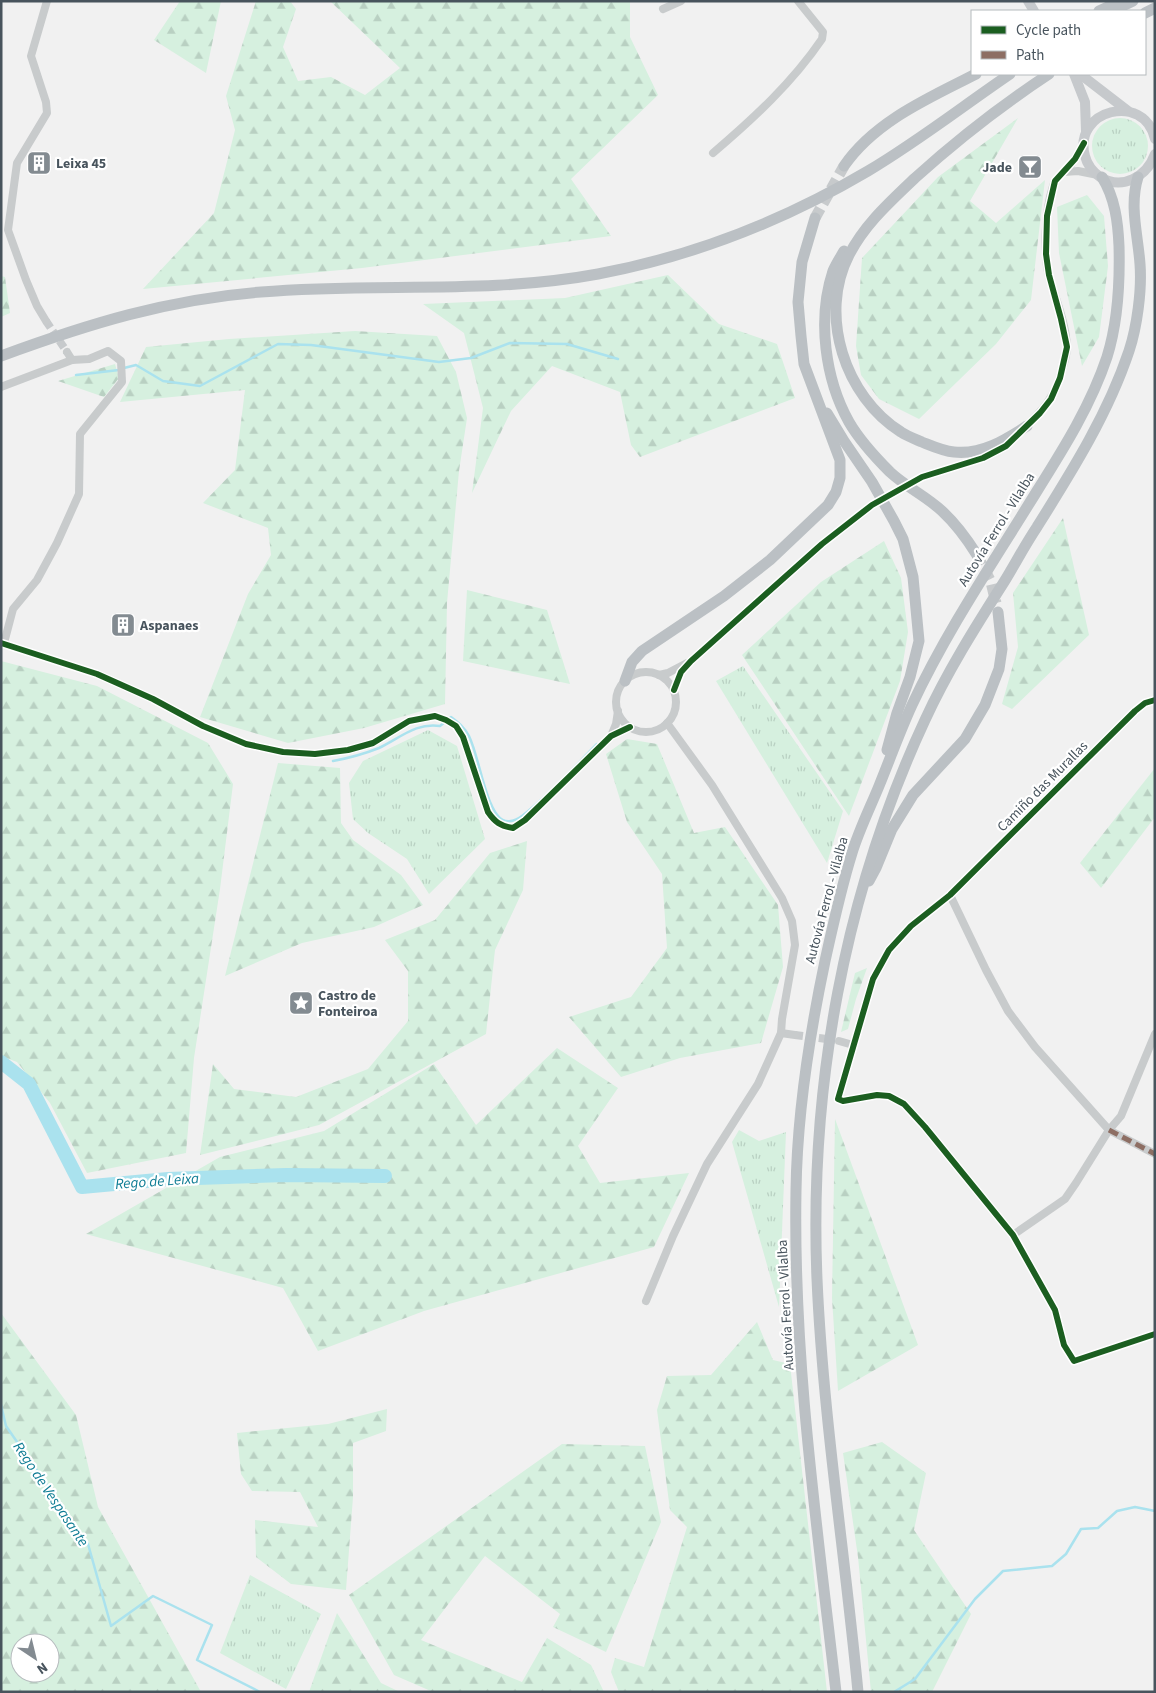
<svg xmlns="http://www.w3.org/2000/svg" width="1156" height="1693" font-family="'Source Sans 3',sans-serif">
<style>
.grass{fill:url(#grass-tufts)}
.forest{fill:url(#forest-firs);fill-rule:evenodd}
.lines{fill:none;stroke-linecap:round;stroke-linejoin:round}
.stream{stroke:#aae2ee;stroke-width:2.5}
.river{stroke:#aae2ee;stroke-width:14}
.minor-tunnel{stroke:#c7cacc;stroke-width:8;stroke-dasharray:8 4;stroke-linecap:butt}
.highway-tunnel{stroke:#c7cacc;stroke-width:11;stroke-dasharray:11 5.5;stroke-linecap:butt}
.minor{stroke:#c8cbcc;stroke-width:8}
.major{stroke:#c6c9cc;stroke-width:10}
.highway{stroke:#bbc0c4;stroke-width:11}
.quiet{stroke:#8d6e63;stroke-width:5;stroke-dasharray:10 5;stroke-linecap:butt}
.cycleway-casing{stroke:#fff;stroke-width:9}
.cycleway{stroke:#1b5e20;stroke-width:6}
.labels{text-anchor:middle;stroke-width:4.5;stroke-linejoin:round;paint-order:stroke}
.poi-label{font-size:14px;font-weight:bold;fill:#48545d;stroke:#fff;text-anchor:start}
.street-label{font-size:14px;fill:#48545d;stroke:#fff}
.water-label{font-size:15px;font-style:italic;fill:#0e7c94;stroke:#fff}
</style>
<defs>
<pattern id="grass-tufts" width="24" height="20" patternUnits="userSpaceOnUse" patternTransform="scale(1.25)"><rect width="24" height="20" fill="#d6f0df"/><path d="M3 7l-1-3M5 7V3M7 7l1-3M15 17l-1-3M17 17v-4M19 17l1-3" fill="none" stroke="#b9d0c2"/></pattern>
<pattern id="forest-firs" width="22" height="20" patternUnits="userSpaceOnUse" patternTransform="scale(1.25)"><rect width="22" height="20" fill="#d6f0df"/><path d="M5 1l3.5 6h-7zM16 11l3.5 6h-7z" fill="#b9d0c2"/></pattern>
</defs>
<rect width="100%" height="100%" fill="#f1f1f1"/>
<g class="grass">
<circle cx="1120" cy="146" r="28"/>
<polygon points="743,666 843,811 827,863 716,681"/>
<polygon points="428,730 457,746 485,839 429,894 407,859 368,833 353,819 349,783 363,761"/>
<polygon points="739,1130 759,1141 786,1132 779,1307 732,1142"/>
<polygon points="250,1575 321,1614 286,1689 220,1653"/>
</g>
<g class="forest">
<polygon points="180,1 221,1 206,73 154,40"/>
<polygon points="256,1 290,1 296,9 283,47 298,81 331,77 365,95 400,68 330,1 630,1 630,37 658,95 571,179 611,236 362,268 143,289 214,213 235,130 226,96"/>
<polygon points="1018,118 970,201 996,223 1045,180 1031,300 996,344 919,419 879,399 861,375 856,346 862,258 938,177"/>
<polygon points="1087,195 1104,216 1108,266 1099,337 1082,366 1059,253 1057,207"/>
<polygon points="668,275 719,324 777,344 795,398 640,457 631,445 620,392 552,366 511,411 472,493 483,408 464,333 423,304 565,298"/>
<polygon points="1,276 5,277 10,313 1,317"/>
<polygon points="355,331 437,336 456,372 467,418 459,471 447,603 445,704 364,728 288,743 200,717 248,594 271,555 268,528 203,503 235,470 245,390 120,402 146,347 229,339"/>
<polygon points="115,364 119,378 104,397 58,381"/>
<polygon points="1063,518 1089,635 1012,709 1002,704 1018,647 1013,593"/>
<polygon points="884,541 901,578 908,632 900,681 849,816 742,655 821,582"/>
<polygon points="467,590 547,610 570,684 463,661"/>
<polygon points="1,661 97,686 208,743 233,784 220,889 194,1058 186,1153 87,1173 50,1103 17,1062 1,1056"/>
<polygon points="627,739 657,744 694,833 725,827 778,905 783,967 761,1043 680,1058 621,1077 569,1017 631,997 667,948 662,874 627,822 606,754"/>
<polygon points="278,763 340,768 341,823 353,840 401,875 423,905 374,927 302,943 225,976"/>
<polygon points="1155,768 1155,817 1101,888 1080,863"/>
<polygon points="527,841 523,890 495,950 486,1034 319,1125 200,1155 213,1064 234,1089 296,1097 368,1069 408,1021 408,971 385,940 435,920 490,853"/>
<polygon points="867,968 856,999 848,1029 841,1032 855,973"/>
<polygon points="557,1048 618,1088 578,1146 600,1183 689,1173 654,1247 424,1311 318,1351 283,1288 86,1234 220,1157 324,1131 434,1064 476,1125"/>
<polygon points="835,1119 918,1345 838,1391 832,1298"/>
<path d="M1 1313 76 1415 98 1507 201 1692H1ZM20 1643H50V1673H20Z"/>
<polygon points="757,1322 773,1360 790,1364 827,1692 619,1692 611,1672 615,1658 644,1667 687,1527 670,1510 657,1410 667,1376 711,1375"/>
<polygon points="387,1409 386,1431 353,1443 353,1497 346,1590 291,1584 256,1557 255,1520 318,1527 300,1492 252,1491 241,1474 237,1433 328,1424"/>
<polygon points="882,1442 926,1473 914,1530 971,1614 932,1692 871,1692 858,1557 843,1453"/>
<polygon points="562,1444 645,1446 661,1522 606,1652 553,1627 560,1614 485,1556 421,1640 522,1682 547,1638 591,1665 604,1692 433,1692 394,1675 349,1595"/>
<polygon points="337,1613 381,1683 400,1692 309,1692"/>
</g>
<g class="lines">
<g class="stream">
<polyline points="124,368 136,365 163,381 200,386 278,344 311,345 439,362 471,358 510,343 567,344 618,359"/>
<polyline points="76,375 119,370"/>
<path d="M333 761C349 758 364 754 379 748 400 738 417 722 440 726L451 717C459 723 464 727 469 736 479 757 484 799 498 816 504 824 514 822 522 816 547 797 574 767 597 744"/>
<polyline points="1,1405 6,1426 88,1544 111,1626 153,1596 212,1625 197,1660 260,1692"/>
<polyline points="894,1692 915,1679 975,1599 1003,1571 1052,1566 1066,1554 1081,1529 1098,1528 1117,1511 1135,1507 1155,1511"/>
</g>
<polyline class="river" points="1,1062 29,1084 82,1187 168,1179 286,1175 385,1176"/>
<g class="minor-tunnel">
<polyline points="46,321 67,352"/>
<polyline points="795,1035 835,1040"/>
</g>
<g class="highway-tunnel">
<polyline points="815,218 844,166"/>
<polyline points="977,555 991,582 996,603"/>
</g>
<g class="minor">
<polyline points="663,9 681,1"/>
<path d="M713 153C753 119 792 83 822 39L823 32 798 1"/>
<polyline points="1064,172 1078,171 1098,175"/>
<polyline points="46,321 37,306 26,280 8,230 17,163 47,113 46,102 31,56 47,1"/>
<polyline points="1,387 72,360 67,352"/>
<path d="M1023 429C1043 410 1055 397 1062 370 1064 363 1067 355 1067 347 1066 324 1056 299 1049 277 1043 252 1045 210 1053 186 1056 177 1064 172 1070 166 1075 159 1079 151 1084 143"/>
<path d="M1 643 97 674 153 699 203 726 246 744 283 752 315 754 348 750 373 743 409 721 435 716 446 720 456 726 463 737 488 812C495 822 500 826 513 828L525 820 611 736 630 727"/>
<polyline points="4,643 13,609 37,580 57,543 79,494 80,434 122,382 121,361 108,351 89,359 72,360"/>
<circle cx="646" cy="702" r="30"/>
<polyline points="659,675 668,673 687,663"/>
<polyline points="674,690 681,672 691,661 822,544 872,505 922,477 983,458 1006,446 1013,439"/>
<polyline points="1155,700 1145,703 1135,711 950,895 911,926 889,950 873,979 838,1099 843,1101 877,1095 889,1096 904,1104 925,1127 1013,1235 1055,1310 1064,1345 1074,1361 1155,1334"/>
<polyline points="611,736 616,724 618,711"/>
<polyline points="950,895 986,970 1008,1011 1035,1047 1109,1130 1155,1154"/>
<polyline points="781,1033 795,1035"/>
<polyline points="839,1041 853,1045"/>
<polyline points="1013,1235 1065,1199 1076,1183 1109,1130 1121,1116 1155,1034"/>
<polyline points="646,1301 673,1236 707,1164 758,1084 781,1033 782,1019 795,945 792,921 782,898 712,785 667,723"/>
</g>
<g class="major">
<polyline points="1028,1 1034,11"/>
<polyline points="1074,74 1085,102 1086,131"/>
<polyline points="1080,74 1128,111"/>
<path d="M1155 139C1144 91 1072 110 1085 156 1087 164 1093 172 1100 177 1123 191 1147 176 1155 154"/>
</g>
<g class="highway">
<polyline points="1114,10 1133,1"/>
<polyline points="1099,11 1121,1"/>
<polyline points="1145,13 1155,8"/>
<path d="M844 166C875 121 929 98 976 74"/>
<path d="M844 251C840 258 836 264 833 271 817 319 825 379 849 422 860 441 875 457 890 472 906 487 926 496 942 511 956 524 967 539 977 555"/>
<path d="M1 356C88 324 169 299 261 292 374 282 485 295 598 274 694 256 785 220 868 171 917 142 963 106 1010 74"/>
<polyline points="827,413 844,441 872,482 894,521 903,539 913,577 919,641 910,677 897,713 887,750"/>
<path d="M1027 426C1005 440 982 455 954 452 943 451 932 446 922 442 915 439 907 436 901 432 845 397 818 315 849 255 865 224 890 202 915 178 957 140 1002 105 1049 74"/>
<polyline points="625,681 632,662 642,651 724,596 770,560 828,505 836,492 840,478 840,460 804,364 801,336 798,302 802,262 815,218"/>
<polyline points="869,881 876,868 892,829 913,795 965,739 985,705 999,669 1002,649 998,612"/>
<path d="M836 1692C817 1526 793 1358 796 1191 797 1113 809 1037 825 961 833 925 841 888 852 853 859 830 870 808 879 786 890 759 900 731 912 705 947 630 994 561 1037 491 1064 448 1091 405 1107 357 1118 322 1120 283 1119 246 1118 222 1115 198 1102 177"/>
<path d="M858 1692C845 1554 823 1417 817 1279 809 1088 844 894 925 720 947 672 976 626 1004 582 1015 564 1025 545 1037 527 1072 471 1108 414 1129 351 1137 327 1142 290 1140 264 1138 235 1129 206 1138 177"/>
</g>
<polyline class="quiet" points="1109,1130 1155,1154"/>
<defs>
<g id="cycleway">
<path d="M1 643 97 674 153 699 203 726 246 744 283 752 315 754 348 750 373 743 409 721 435 716 446 720 456 726 463 737 488 812C495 822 500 826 513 828L525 820 611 736 630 727"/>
<polyline points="674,690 681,672 691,661 822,544 872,505 922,477 983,458 1006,446 1040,413 1051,399 1060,378 1067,347 1061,319 1049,275 1046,254 1047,216 1055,181 1075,159 1084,143"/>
<polyline points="1155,700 1145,703 1135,711 950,895 911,926 889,950 873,979 838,1099 843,1101 877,1095 889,1096 904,1104 925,1127 1013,1235 1055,1310 1064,1345 1074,1361 1155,1334"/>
</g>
</defs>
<use href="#cycleway" class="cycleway-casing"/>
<use href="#cycleway" class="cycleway"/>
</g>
<defs>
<symbol id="building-square" viewBox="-11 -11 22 22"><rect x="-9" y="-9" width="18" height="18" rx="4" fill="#838b91" stroke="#fff"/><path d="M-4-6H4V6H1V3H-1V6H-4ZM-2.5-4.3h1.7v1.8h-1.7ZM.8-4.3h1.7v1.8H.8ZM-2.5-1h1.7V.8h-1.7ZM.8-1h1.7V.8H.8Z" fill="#fff"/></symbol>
<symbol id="bar-square" viewBox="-11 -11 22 22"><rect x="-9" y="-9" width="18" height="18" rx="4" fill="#838b91" stroke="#fff"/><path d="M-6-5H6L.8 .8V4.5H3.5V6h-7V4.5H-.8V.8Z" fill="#fff"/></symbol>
<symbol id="sight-square" viewBox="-11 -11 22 22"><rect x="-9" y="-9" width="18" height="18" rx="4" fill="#838b91" stroke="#fff"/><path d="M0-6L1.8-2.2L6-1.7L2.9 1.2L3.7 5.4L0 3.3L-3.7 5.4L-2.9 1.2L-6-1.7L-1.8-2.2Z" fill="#fff"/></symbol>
</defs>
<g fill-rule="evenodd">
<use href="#building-square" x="25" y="149" width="28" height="28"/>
<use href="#bar-square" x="1016" y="153" width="28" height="28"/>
<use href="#building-square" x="109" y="611" width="28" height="28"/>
<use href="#sight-square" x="287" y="989" width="28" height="28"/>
</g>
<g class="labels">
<g class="poi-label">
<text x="56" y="168">Leixa 45</text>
<text x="1012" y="172" text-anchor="end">Jade</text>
<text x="140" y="630">Aspanaes</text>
<text x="318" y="1000">Castro de<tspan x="318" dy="16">Fonteiroa</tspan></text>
</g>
<g class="street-label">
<text transform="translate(996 529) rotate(-58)" y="5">Autovía Ferrol - Vilalba</text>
<text transform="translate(1042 786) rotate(-45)" y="5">Camiño das Murallas</text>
<text transform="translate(826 900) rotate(-75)" y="5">Autovía Ferrol - Vilalba</text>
<text transform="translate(785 1305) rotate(-93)" y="5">Autovía Ferrol - Vilalba</text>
</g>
<g class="water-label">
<text transform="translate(157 1181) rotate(-4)" y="5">Rego de Leixa</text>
<text transform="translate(51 1494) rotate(56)" y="5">Rego de Vespasante</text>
</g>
</g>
<rect width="1156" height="1693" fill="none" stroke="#48545d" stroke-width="5"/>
<rect x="971" y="10" width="175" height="65" fill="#ffffff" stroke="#b6bbbe"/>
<rect x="981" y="26" width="25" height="8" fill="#1b5e20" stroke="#b6bbbe"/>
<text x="1016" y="35" font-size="15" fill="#48545d">Cycle path</text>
<rect x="981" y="51" width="25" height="8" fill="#8d6e63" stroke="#b6bbbe"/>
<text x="1016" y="60" font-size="15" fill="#48545d">Path</text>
<g transform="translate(35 1658) rotate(145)"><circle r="24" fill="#ffffff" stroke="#b6bbbe"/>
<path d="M0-4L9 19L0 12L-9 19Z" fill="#838b91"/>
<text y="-8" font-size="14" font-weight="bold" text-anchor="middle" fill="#48545d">N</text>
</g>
</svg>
